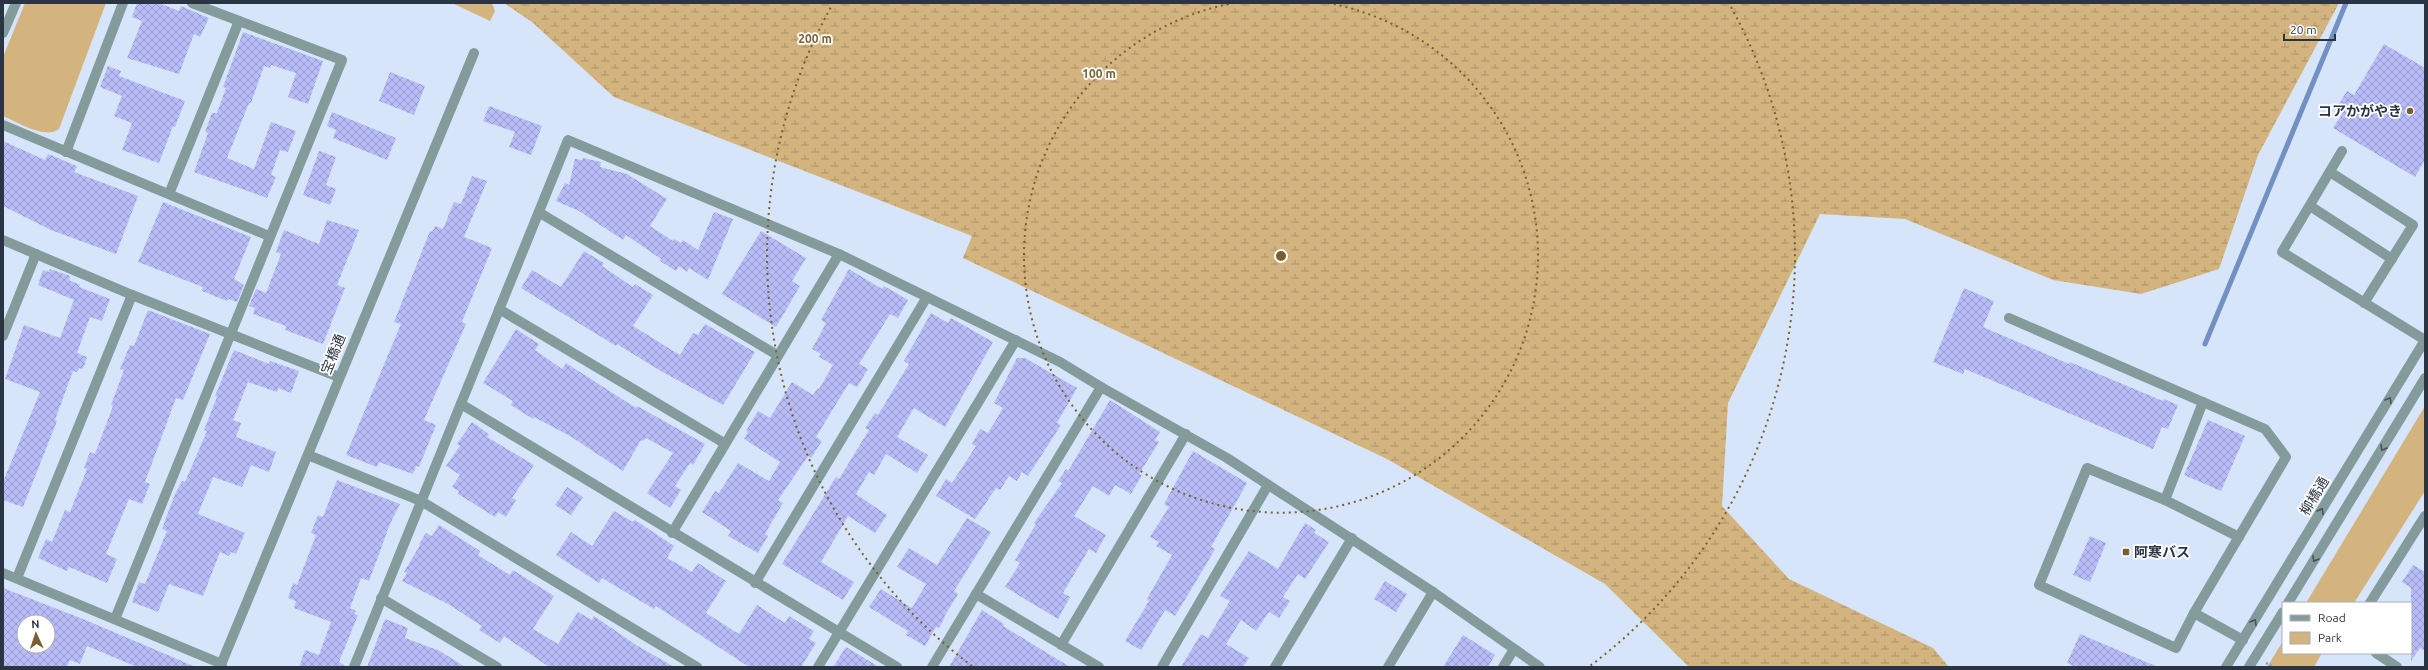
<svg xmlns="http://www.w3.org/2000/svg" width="2428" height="670" font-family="Ubuntu,'Noto Sans JP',sans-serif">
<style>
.green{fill:#d3b47e}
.wetland{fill:url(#wetland-marsh)}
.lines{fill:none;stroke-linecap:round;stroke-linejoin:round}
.stream{stroke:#7390c2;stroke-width:5}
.building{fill:url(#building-cross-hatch);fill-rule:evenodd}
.path{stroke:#919daf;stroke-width:2.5;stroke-dasharray:2 2;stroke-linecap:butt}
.minor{stroke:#849b9c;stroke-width:10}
.oneway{stroke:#46535d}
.ring{fill:none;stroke:#795f30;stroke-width:2;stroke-dasharray:2 4}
.poi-dot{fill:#795f30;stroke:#fff;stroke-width:1.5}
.labels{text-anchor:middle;stroke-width:3.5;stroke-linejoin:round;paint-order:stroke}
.poi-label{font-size:14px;font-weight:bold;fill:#2b3442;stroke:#fff;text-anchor:end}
.street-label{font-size:14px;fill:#2b3442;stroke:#fff}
.centre{fill:#795f30;stroke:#fff;stroke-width:2}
.ring-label{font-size:12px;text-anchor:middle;font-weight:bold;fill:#795f30;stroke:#fff;stroke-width:3.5;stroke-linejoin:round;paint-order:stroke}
</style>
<defs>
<pattern id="wetland-marsh" width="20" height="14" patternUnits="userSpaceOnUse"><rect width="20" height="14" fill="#d3b47e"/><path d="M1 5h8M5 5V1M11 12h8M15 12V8" fill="none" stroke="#ab9369"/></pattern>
<pattern id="building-cross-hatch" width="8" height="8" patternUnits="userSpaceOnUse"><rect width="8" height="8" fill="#b9bdf7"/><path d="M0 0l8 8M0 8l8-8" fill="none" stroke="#979aca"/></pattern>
</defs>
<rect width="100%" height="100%" fill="#d7e5fb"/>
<g class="green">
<path d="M25 3H106L59 129C45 140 18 122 3 116V57Z"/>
<polygon points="452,3 492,3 495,11 490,21"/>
<polygon points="2425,406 2425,491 2354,603 2306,603"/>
<polygon points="2283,641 2283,653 2322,653 2314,667 2267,667"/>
</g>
<polygon class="wetland" points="504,3 2339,3 2258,155 2219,269 2141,294 2053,280 1905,219 1820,214 1728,403 1722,506 1789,579 1933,648 1949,667 1689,667 1605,584 1387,459 963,258 972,236 614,97 532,22"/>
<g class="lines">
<polyline class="stream" points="2205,344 2346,3"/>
</g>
<g class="building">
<polygon points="137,3 159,3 179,11 181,6 209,18 200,37 194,34 179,74 127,58 142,21 132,17"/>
<polygon points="243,32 323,61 308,104 288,97 296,73 271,65 270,68 264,66 251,103 249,103 227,158 254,169 271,122 296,131 288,152 280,150 271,175 276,177 267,198 194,172 208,133 205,132 212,113 217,113 226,88 223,87"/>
<polygon points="2384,44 2425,68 2425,160 2415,177 2333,128 2344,111 2337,107 2347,91 2354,95"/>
<polygon points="108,66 121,71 119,76 185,101 175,127 173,126 159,163 122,150 132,123 114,116 122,96 100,87"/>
<polygon points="390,72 425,86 414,115 379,101"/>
<polygon points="489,106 542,126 531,155 509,147 515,132 483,121"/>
<polygon points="332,112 396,138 387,160 333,138 336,130 327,126"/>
<polygon points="3,141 45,160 48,154 77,166 74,172 138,196 116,254 51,230 3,206"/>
<polygon points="319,151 336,157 326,185 336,189 330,205 303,195"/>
<polygon points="583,158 601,162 600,167 627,174 667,199 650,226 673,241 674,239 681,243 683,240 698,250 714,212 733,219 708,280 689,268 687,272 679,266 676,271 660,261 661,259 626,235 623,240 579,211 556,201 565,183 569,185 575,159 582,160"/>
<polygon points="472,176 487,181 464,237 492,248 462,322 466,324 424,420 436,425 419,467 416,466 413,474 379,462 377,467 346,455 401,324 394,322 430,231 432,232 435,226 443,229 454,202 461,204"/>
<polygon points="163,202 251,237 234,279 244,285 237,302 228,299 227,301 202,291 203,287 138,262"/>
<polygon points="327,220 359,230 337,285 345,288 323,344 285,330 286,326 253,314 255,308 249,306 256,289 266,293 281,254 276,252 284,230 319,244"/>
<polygon points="761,231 806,258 792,281 800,286 776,327 722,294"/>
<polygon points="584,251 604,263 602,266 633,287 635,284 653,295 633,326 680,355 693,333 698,335 705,324 755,352 723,405 659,370 617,344 616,346 603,338 521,288 532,270 561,287"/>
<polygon points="50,269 70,276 69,280 80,285 79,287 110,299 102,321 90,317 77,353 87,357 83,369 79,368 77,372 73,371 55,420 57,421 23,507 3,500 3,482 40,392 5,379 24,325 60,338 74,300 38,285 43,270 49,272"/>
<polygon points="849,269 882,289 884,286 908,300 898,318 890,314 859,364 868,369 857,387 849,383 816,437 822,441 811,458 808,456 778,500 783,503 765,534 768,536 758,553 728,536 731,531 702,512 715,491 719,493 738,463 769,481 780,462 744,439 748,432 746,431 758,411 770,418 792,382 813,395 818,388 819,389 833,365 819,357 821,354 812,349 826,323 821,320"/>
<polygon points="1964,288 1994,301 1983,327 2069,364 2070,362 2163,401 2164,399 2178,405 2168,429 2162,427 2153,449 1965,369 1963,374 1933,362"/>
<polygon points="148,310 210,334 183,400 176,398 145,482 150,484 142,504 129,499 106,554 117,559 107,583 69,567 67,571 38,558 46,539 52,542 65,510 70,512 87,469 84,468 90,452 95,454 113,406 111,405 124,370 120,369 130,345 134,346"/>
<polygon points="931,313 948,323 951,318 993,342 945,427 914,408 897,437 928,455 917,473 886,454 874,475 869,472 856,494 887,515 875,533 848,516 821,562 854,582 843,600 782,564 836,477 839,479 869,430 865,428 875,413 878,415 909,364 904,361"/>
<polygon points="516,329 539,344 535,350 562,369 566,363 636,408 637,406 705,444 693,465 690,463 675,486 681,490 670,508 647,493 673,453 646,438 643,441 641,440 623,471 570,436 534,417 533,419 511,405 513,401 483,383"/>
<polygon points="234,350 269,364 270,361 299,371 291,393 278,388 277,392 248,382 233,420 241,423 236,437 276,452 269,472 251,465 242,487 213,477 198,514 245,533 236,554 231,552 229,556 220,552 203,596 169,584 158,612 132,602 139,582 145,584 167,531 162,529 175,494 182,481 185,482 207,431 204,430 217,397 215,396"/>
<polygon points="1017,358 1025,358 1077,388 1057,423 1061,425 1028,476 1022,472 1017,481 1009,476 1000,490 996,488 975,519 936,496 946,479 952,483 976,446 972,444 980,429 988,433 1003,408 994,403"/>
<polygon points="1110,400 1160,432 1155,440 1159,442 1139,474 1142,475 1131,494 1115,485 1109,496 1093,486 1074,516 1106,535 1096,553 1089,549 1063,593 1070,597 1058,619 1005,587 1020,563 1015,560 1036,524 1034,523 1062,483 1058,481 1066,469 1068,471"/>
<polygon points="2208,420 2245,436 2221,491 2184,475"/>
<polygon points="472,422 489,434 487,437 534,465 512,498 516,500 506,517 498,512 495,517 458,494 459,491 452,487 460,475 446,466 460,446 457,444"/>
<polygon points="1193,451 1247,483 1211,547 1215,549 1207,563 1175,616 1165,610 1141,650 1125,641 1149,601 1147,599 1172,555 1156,546 1159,542 1150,537 1169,507 1164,504"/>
<polygon points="337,480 400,504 390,524 369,581 361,578 350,608 356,611 354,614 358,615 339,662 347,667 299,667 305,650 319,655 331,622 294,608 296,601 288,598 293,583 297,585 316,535 311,533 318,515 323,517"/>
<polygon points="567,487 583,497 571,515 555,505"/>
<polygon points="614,511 633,522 635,520 674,546 667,558 692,572 698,563 726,581 706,613 739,634 757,605 785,623 789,616 814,631 809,639 816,643 801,667 749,667 656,606 654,609 602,578 599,583 556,555 571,532 592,546"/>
<polygon points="967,518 991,532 954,591 958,594 944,617 945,617 939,628 936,627 925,646 906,635 908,631 869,607 881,589 912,608 926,584 897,567 909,548 937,565"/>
<polygon points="1305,523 1316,530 1314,533 1329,542 1305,579 1298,574 1283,597 1290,601 1279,618 1269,612 1256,631 1241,620 1226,644 1249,658 1243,667 1181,667 1201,634 1208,638 1230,601 1220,596 1249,551 1278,569"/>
<polygon points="439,525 480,551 478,555 510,575 513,570 554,596 533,629 558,644 578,612 592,620 594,616 636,645 674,667 549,667 504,636 500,643 479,630 482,626 448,604 402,581 407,573 404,572 420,545 419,544 426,533 432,536"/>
<polygon points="2090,536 2106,543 2090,582 2073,575"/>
<polygon points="2413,565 2425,572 2425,651 2420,648 2411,661 2411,588 2402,582"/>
<polygon points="1385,581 1407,594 1396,612 1374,599"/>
<path d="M3 588 83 619 196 667H137L87 646 80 664 70 660 67 667H3ZM24 622H48V646H24Z"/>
<polygon points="982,610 1004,624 1003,626 1070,667 949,667"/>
<polygon points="385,619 408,628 405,638 440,651 465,667 367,667"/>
<polygon points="2080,634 2158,667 2076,667 2067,663"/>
<polygon points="1463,635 1495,655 1488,667 1443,667"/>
<polygon points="846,647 879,667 833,667"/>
</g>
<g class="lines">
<polyline class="path" points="2266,663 2274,667"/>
<g class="minor">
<polyline points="3,33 16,3"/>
<polyline points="3,125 269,236"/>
<polyline points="2342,151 2282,252 2425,340"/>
<polyline points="66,152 123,3"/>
<polyline points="2330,172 2413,225 2364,303"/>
<polyline points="169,194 239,21"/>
<polyline points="2310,206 2392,259"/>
<polyline points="540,213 777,355"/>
<polyline points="3,240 132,295 339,377"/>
<polyline points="499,309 724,443"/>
<polyline points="2009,318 2265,429 2286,457 2194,613 2243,640"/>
<polyline points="3,336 36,254"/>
<polyline points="461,404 897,667"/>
<polyline points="308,455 421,501 697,667"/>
<polyline points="2165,500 2239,537"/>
<polyline points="672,533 839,254"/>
<polyline points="3,573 222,664"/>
<polyline points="17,578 132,295"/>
<polyline points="755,583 927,297"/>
<polyline points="976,594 1099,667"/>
<polyline points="381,598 497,667"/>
<polyline points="2288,603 2425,378"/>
<polyline points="2370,603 2425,516"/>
<polyline points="2194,613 2176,648 2039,585 2087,468 2165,500 2203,402"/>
<polyline points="115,619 342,60 192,3"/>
<polyline points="1061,645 1186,434"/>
<polyline points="2376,653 2397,667"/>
<polyline points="220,667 474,53"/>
<polyline points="354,667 568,140 839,254 1060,362 1101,387 1227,458 1433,592 1540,667"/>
<polyline points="818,667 1016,340"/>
<polyline points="932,667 1101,387"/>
<polyline points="1162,667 1268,485"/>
<polyline points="1275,667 1352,538"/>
<polyline points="1388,667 1433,592"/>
<polyline points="1503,667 1514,649"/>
<polyline points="2226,667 2425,340"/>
<polyline points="2249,667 2283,612"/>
</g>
</g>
<defs><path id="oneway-chevron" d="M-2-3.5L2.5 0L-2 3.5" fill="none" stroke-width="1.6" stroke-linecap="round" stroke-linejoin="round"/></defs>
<g class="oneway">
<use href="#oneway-chevron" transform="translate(2389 400) rotate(-59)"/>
<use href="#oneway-chevron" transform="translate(2383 448) rotate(121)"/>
<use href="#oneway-chevron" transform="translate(2321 511) rotate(-59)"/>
<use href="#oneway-chevron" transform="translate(2315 559) rotate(121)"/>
<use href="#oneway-chevron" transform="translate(2254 622) rotate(-59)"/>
</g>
<g class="ring">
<path d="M1328 3A257 257 0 1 1 1234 3"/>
<path d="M972 666A514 514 0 0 1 831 7M1731 7A514 514 0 0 1 1590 666"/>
</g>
<g class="poi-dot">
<circle cx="2410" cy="111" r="4"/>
<rect x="2122" y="548" width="8" height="8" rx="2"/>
</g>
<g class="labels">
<g class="poi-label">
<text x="2402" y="116">コアかがやき</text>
<text x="2134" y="557" text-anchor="start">阿寒バス</text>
</g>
<g class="street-label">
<text transform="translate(333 354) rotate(-68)" y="5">宝橋通</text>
<text transform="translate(2314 496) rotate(-59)" y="5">柳橋通</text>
</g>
</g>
<circle cx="1281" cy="256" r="6" class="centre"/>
<g class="ring-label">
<text x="815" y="43">200 m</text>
<text x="1099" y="78">100 m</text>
</g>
<rect width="2428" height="670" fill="none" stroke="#2b3442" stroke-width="8"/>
<rect x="2282" y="602" width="130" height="52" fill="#ffffff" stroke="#aaaeb3"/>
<rect x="2290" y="615" width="20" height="6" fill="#849b9c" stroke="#aaaeb3"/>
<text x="2318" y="622" font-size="12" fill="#2b3442">Road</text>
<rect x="2290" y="632" width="20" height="12" fill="#d3b47e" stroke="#aaaeb3"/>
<text x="2318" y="642" font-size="12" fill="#2b3442">Park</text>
<g transform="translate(36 634) rotate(357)"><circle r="19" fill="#ffffff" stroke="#aaaeb3"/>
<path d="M0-3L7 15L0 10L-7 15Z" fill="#795f30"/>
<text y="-6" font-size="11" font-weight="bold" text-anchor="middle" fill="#2b3442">N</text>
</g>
<path d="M2284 34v6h51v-6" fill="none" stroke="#2b3442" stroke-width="2"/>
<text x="2290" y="34" font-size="12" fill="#2b3442" stroke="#ffffff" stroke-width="3" paint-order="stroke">20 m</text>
</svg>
